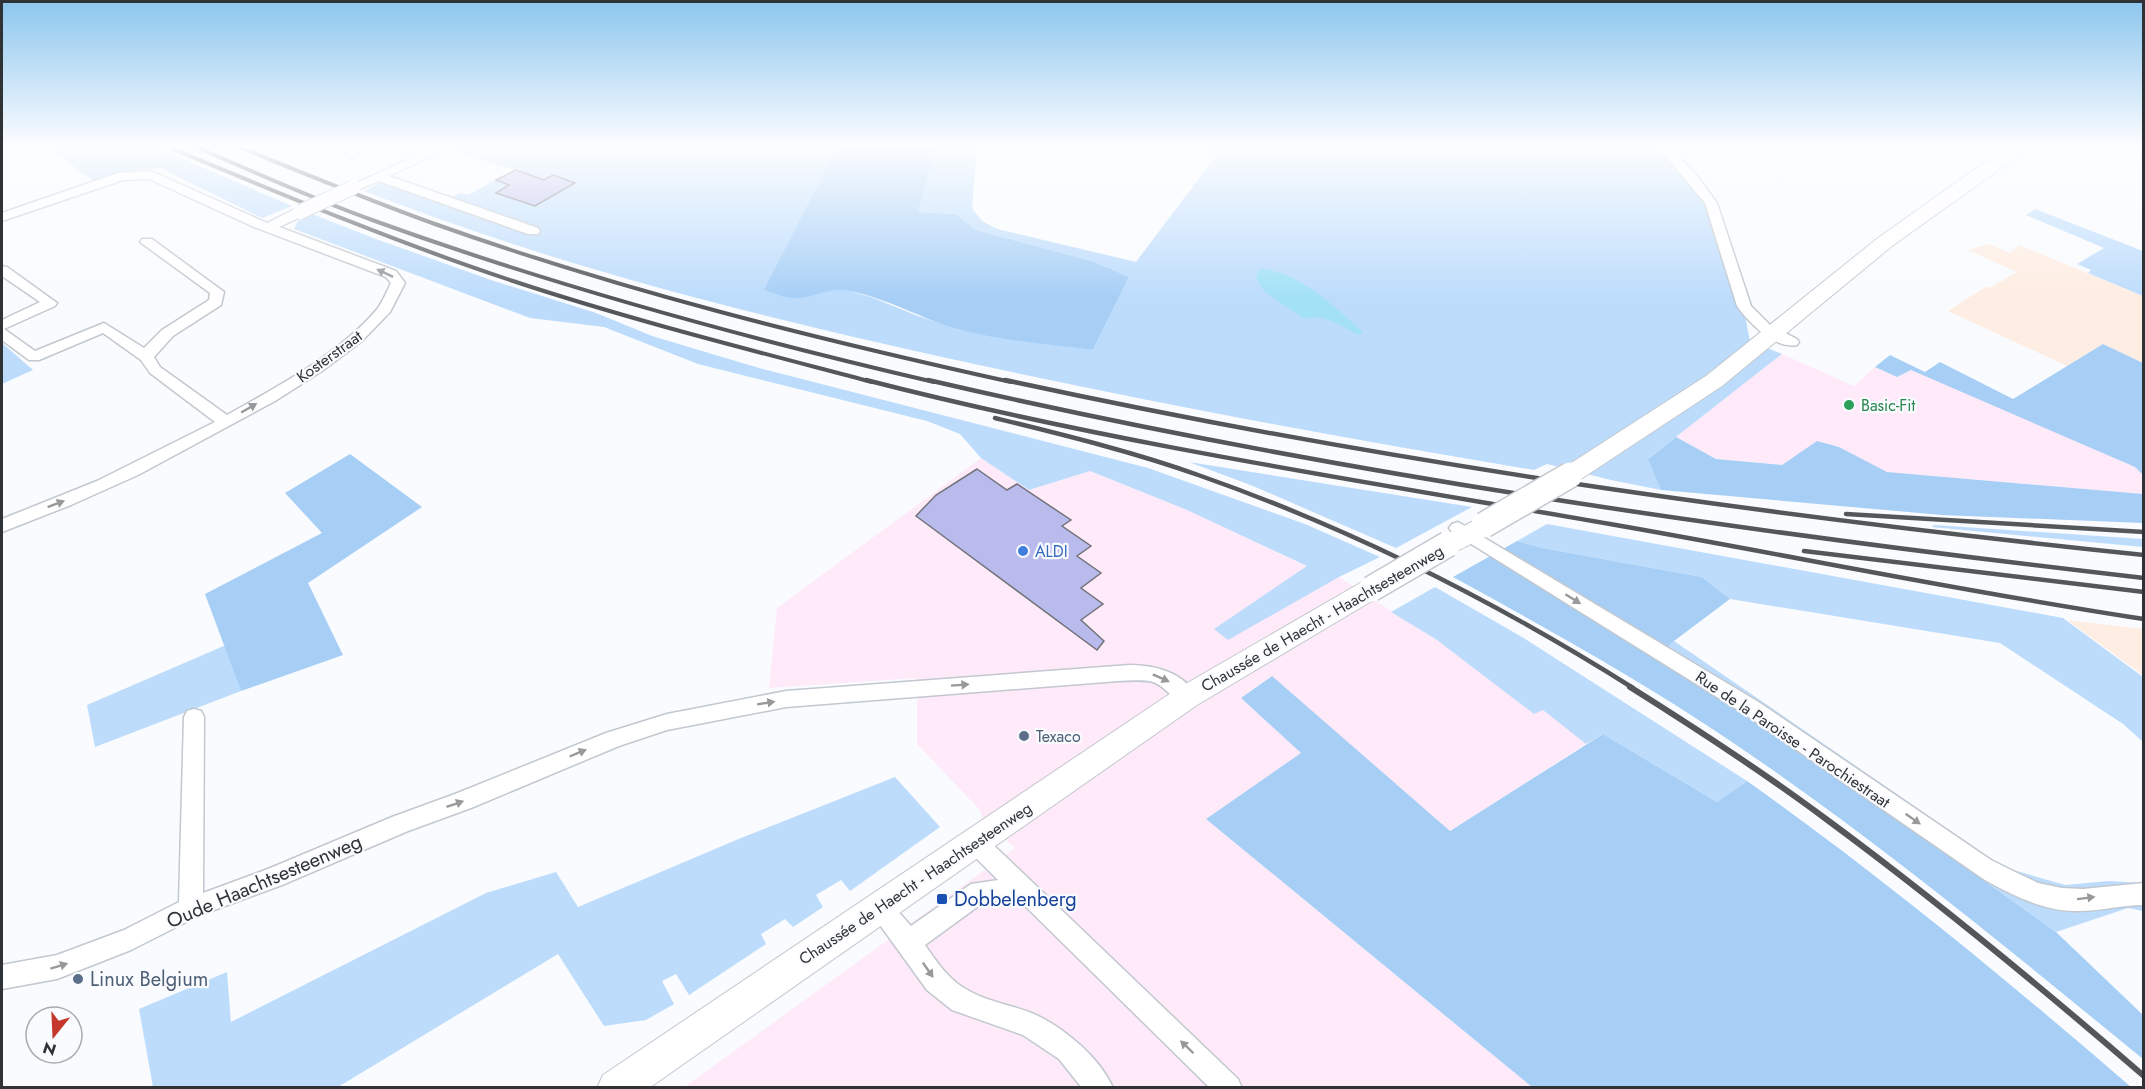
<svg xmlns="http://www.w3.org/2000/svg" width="2145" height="1089" viewBox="0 0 2145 1089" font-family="Jost,sans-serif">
	<rect width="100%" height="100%" fill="#f9fbfe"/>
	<!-- commercial -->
	<g fill="#ffeaf9">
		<path d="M1782,354L1854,386L1875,367L1897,377L1911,369L2135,467L2143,475V494L1886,472L1839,447L1817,442L1782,465L1716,459L1676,437Z"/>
		<path d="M981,458L1029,490L1090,471L1187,510L1321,573L1339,577L1542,709L1586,744L1450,831L1271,676L1241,698L1302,753L1206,819L1532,1087L683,1088L1015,848L983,820L980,810L917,744V678L769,688L777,608Z"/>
	</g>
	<!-- industrial -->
	<g fill="#feede2">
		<path d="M1989,244L2010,253L2019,245L2143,296V363L2103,344L2067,366L1948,311L1987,286L1990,288L2017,272L1968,250Z"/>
		<path d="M2067,620L2143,629V675Z"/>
	</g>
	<!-- green -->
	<g fill="#bddcfc">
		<path d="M45,146H152L292,206L262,218L160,168L128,171L94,181Z"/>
		<path d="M464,146H838L765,290L803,297L823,290H846L871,297L918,316L961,330L1093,350L1129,277L1092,261L976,230L956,214L918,212L937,146H977L972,208L982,221L997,229L1136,262L1218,153L1180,146H1670L1665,151L1706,204L1746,321L1750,341L1782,354L1649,458L1661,490L1611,480L1547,464L1534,470C1333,437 1133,399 933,355C740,312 548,263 364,191L391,177L450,198L460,193L468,195L514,170L453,151Z"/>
		<path d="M2035,209L2143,251V296L2088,273L2091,270L2077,264L2104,248L2026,215Z"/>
		<path d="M312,214L376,239L491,280L596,313L652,336L759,368L1148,468L1305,524L1380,557L1339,577L1228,640L1214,629L1307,566L1187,510L1090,471L1029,490L981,458L960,434L927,421L698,364L604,327L530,318L294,229L298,221Z"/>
		<path d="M2,343L33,370L2,384Z"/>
		<path d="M1189,462L1472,507L1396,548L1253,486Z"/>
		<path d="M1547,524L2063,618L2143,677V742L2123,724L2000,643L1730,599L1702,577L1543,548L1517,541Z"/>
		<path d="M1934,525L2143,539V547L1932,527Z"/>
		<path d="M1435,587L1522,637L1747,781L1717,802L1603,734L1586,744L1543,710L1534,714L1437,640L1391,612Z"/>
		<path d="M1674,641L2003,867L2065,885L2109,881L2143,883V911L2128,908L2056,932L1775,731L1655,659Z"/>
		<path d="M226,645L241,691L95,747L87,705Z"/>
		<path d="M895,777L940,827L850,891L841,880L816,895L823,907L793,927L785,919L761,934L766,944L689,995L676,974L662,981L674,1004L646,1020L604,1026L558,954L338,1087H153L139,1009L227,972L231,1022L486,893L556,872L578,907L741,838Z"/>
	</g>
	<!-- forest -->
	<g fill="#a7cff6">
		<path d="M838,146H937L918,212L956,214L976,230L1092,261L1129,277L1093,350C1049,344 1004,341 961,330C923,320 888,298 849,291C829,287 814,298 795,298C785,298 774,293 764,290Z"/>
		<path d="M2103,344L2143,363V475L2135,467L1911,370L1897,377L1875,367L1890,355L1925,372L1940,362L2013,399Z"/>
		<path d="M1676,437L1716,459L1782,465L1817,441L1839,447L1887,472L2143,494V523L1942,515L1661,490L1648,459Z"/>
		<path d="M350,454L422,507L308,583L343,655L241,691L205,594L322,533L285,493Z"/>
		<path d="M1517,541L1543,548L1702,577L1730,599L1674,641L1656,659L1775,731L2056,932L2143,1015V1059C2007,948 1872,836 1726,738C1638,679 1546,628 1453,577Z"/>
		<path d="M1272,676L1450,831L1603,734L1717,802L1747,781C1881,876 2007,980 2131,1087H1532L1206,819L1301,753L1241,698Z"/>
	</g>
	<!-- water -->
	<path fill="#a3e1f7" d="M1259,269C1294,268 1338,309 1363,332L1358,335C1340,325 1324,313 1304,319L1264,291L1256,278Z"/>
	<!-- building -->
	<g fill="#b8bbec" stroke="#73737b" stroke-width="1.5">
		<path d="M516,170L544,180L553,175L575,183L535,206L496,193L509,185L496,180Z"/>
		<path d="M977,469L1007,490L1017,484L1071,520L1062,526L1091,546L1077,556L1101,573L1081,588L1103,604L1081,620L1104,641L1097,650L916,516L936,495Z"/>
	</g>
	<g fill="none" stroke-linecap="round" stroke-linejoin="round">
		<defs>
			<g id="minor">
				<path d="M334,146H348L358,154L352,158Z"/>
				<path d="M437,146H453L389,176L538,228L540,231L538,234H528L379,181L354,191L348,187Z"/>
				<path d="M1657,146H1669L1698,177L1717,203L1751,306L1770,325L1797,339L1799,342L1797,345C1776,350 1748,322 1737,306L1705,203Z"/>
				<path d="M2120,146H2136L2144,149V156Z"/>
				<path d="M151,171L267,223L295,209H305L306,212L305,215L279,227L396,271L405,283L390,312L362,341L322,371L275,401L138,475L71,505L2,532V519L97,481L215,422L150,373L141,360L103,333L39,360H29L2,340V320L40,302L2,276V266L7,267L57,303L55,306L4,329L35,351L104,323L144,348L162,330L209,300L210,293L140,242L142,239H152L224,292L221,305L173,336L154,357L160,367L227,415C277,387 341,353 378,308C383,301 387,291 391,283L386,277L254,227L149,179L123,180L2,221V213L118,173Z"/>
				<path d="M1458,522L1760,703L1991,860L2013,871L2038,883L2062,888L2083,889L2144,883V905C2120,905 2097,912 2073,911C2042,910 2012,895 1985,880L1746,715L1452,532L1449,528L1452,524Z"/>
				<path d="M1130,665C1155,665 1185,673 1197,697L1194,703C1176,709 1169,687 1153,682C1142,679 1129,681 1118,681L786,707L667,730L619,746L471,808L408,831L282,885L198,916L131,950L57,979L2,989V965L57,955L124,930L179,902L184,717L187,711L194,709L201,711L204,717L203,893L268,869L392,817L455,794L606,733L667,714L786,691Z"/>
				<path d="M975,832L983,835L1238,1079L1242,1088H1210L1018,899L984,902L925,945C937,962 949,981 969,991C987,1001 1010,1005 1029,1012C1060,1024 1100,1057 1113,1088H1082L1059,1059L1023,1035L952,1010L927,990L867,907L871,899L879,896L887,899L911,926L971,884L998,880L967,849L964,842L967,835Z"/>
			</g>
			<g id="secondary">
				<path d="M2012,146H2032L1892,246L1722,386L1578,481L1570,483L1562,481L1558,475L1562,469L1706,376L1878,238L1978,167Z"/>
				<path d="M1484,516L1493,519L1497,525C1491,534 1459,552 1449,553C1447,553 1441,551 1439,550L1435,544L1439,538Z"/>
				<path d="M1371,579L1380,582L1384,589L1380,596L1197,705L649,1088H597L603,1075L1177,689L1362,582Z"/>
			</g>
		</defs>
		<!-- minor casing -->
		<use href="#minor" stroke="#c2c8cf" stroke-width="3"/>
		<!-- secondary casing -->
		<use href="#secondary" stroke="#c2c8cf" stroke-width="2"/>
		<!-- minor -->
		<use href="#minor" fill="#fff" fill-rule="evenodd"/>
		<!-- secondary -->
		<use href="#secondary" fill="#fff" fill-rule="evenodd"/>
		<!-- rail-far2 -->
		<g stroke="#545759" stroke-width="4">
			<path d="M166,146C281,194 395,242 513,281C631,320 751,350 872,382"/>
			<path d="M194,146C254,172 313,199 375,221C557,287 745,338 934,382"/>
			<path d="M237,146C303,173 368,200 435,224C623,291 817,339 1011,382"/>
		</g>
		<!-- rail-far1 -->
		<g stroke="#545759" stroke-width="4.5">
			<path d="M866,380C1110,443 1362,481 1610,524C1788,555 1965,592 2144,619"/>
			<path d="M928,380C1329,473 1736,531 2144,578"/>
			<path d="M1005,380C1381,462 1761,515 2144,555"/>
			<path d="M995,418C1064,435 1134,452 1201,476C1352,529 1498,603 1633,688"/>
			<path d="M1846,514L2144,532"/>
			<path d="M1804,551L2144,592"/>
		</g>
		<!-- rail -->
		<path stroke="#545759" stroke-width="6" d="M1630,687C1697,729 1763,772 1826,819C1936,900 2041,987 2144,1076"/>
		<defs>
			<path id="minor-bridge" d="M300,212L354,187"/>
			<g id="secondary-bridge">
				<path d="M1484,525L1570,475"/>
				<path d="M1371,589L1448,544"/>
			</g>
		</defs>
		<!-- minor-bridge casing -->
		<use href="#minor-bridge" stroke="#c2c8cf" stroke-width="16" stroke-linecap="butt"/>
		<!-- secondary-bridge casing -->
		<use href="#secondary-bridge" stroke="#c2c8cf" stroke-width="28" stroke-linecap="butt"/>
		<!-- minor-bridge -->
		<use href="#minor-bridge" stroke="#fff" stroke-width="14"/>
		<!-- secondary-bridge -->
		<use href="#secondary-bridge" stroke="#fff" stroke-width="25"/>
	</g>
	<!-- one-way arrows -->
	<defs><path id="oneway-solid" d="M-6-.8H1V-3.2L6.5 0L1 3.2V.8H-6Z" transform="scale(1.5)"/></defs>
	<g fill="#98999a">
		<use href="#oneway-solid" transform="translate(385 273) rotate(-155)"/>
		<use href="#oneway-solid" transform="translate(249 408) rotate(-30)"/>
		<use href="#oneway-solid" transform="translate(56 504) rotate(-21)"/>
		<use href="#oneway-solid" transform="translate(1573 599) rotate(32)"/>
		<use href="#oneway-solid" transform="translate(1161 678) rotate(24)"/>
		<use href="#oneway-solid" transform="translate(960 685) rotate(-4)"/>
		<use href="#oneway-solid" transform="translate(766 703) rotate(-9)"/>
		<use href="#oneway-solid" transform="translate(578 753) rotate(-23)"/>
		<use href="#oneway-solid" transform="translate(455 804) rotate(-19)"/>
		<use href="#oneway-solid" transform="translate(1913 819) rotate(35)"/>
		<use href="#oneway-solid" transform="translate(2086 898) rotate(-7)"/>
		<use href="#oneway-solid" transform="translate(59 966) rotate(-17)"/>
		<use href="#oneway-solid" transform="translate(928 970) rotate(55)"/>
		<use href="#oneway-solid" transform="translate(1187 1047) rotate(-136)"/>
	</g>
	<!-- sky -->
	<linearGradient id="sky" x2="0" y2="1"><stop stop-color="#8cc6ee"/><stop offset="0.49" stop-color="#fcfdff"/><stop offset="1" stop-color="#fcfdff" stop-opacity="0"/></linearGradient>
	<rect width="2145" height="298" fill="url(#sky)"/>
	<!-- markers -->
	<circle fill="#2e9e5b" stroke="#f9fbfe" stroke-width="2" cx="1849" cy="405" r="6"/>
	<circle fill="#3f7fe0" stroke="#f9fbfe" stroke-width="2" cx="1023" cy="551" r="6"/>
	<g fill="#5c6f8a" stroke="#f9fbfe" stroke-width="2">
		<circle cx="1024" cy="736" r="6"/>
		<circle cx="78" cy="979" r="6"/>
	</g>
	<rect fill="#1a4fb4" stroke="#f9fbfe" stroke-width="2" x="936" y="893" width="12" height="12" rx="3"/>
	<g text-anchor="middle" stroke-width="4.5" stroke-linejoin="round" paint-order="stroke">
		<!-- street labels -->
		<g font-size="16" fill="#303335" stroke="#f9fbfe">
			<text transform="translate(329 356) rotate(-36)" y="6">Kosterstraat</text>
			<text transform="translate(1322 618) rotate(-30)" y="6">Chaussée de Haecht - Haachtsesteenweg</text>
			<text transform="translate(1793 739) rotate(34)" y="6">Rue de la Paroisse - Parochiestraat</text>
			<text transform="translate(915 883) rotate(-34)" y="6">Chaussée de Haecht - Haachtsesteenweg</text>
		</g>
		<!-- leisure labels -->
		<g font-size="16" fill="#27864d" stroke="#f9fbfe" text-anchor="start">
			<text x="1861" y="411">Basic-Fit</text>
		</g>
		<!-- shop labels -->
		<g font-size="16" fill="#366cbe" stroke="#f9fbfe" text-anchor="start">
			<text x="1035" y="557">ALDI</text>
		</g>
		<!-- service labels -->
		<g font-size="16" fill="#4e5e75" stroke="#f9fbfe" text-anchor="start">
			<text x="1036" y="742">Texaco</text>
		</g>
		<!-- near-street labels -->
		<g font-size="20" fill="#303335" stroke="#f9fbfe">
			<text transform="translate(264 881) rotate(-23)" y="7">Oude Haachtsesteenweg</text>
		</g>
		<!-- near-transit labels -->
		<g font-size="20" fill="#164399" stroke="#f9fbfe" text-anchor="start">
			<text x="954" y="906">Dobbelenberg</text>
		</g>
		<!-- near-service labels -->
		<g font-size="20" fill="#4e5e75" stroke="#f9fbfe" text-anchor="start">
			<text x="90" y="986">Linux Belgium</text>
		</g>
	</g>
	<!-- border -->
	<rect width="2145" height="1089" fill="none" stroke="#303335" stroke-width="6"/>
	<!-- north arrow -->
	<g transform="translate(54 1035) rotate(198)"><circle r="28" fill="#f9fbfe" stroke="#a9abae" stroke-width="1.5"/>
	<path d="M0-4.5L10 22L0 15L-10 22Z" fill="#c5382c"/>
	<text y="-9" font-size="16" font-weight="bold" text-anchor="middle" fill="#303335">N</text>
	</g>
</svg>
